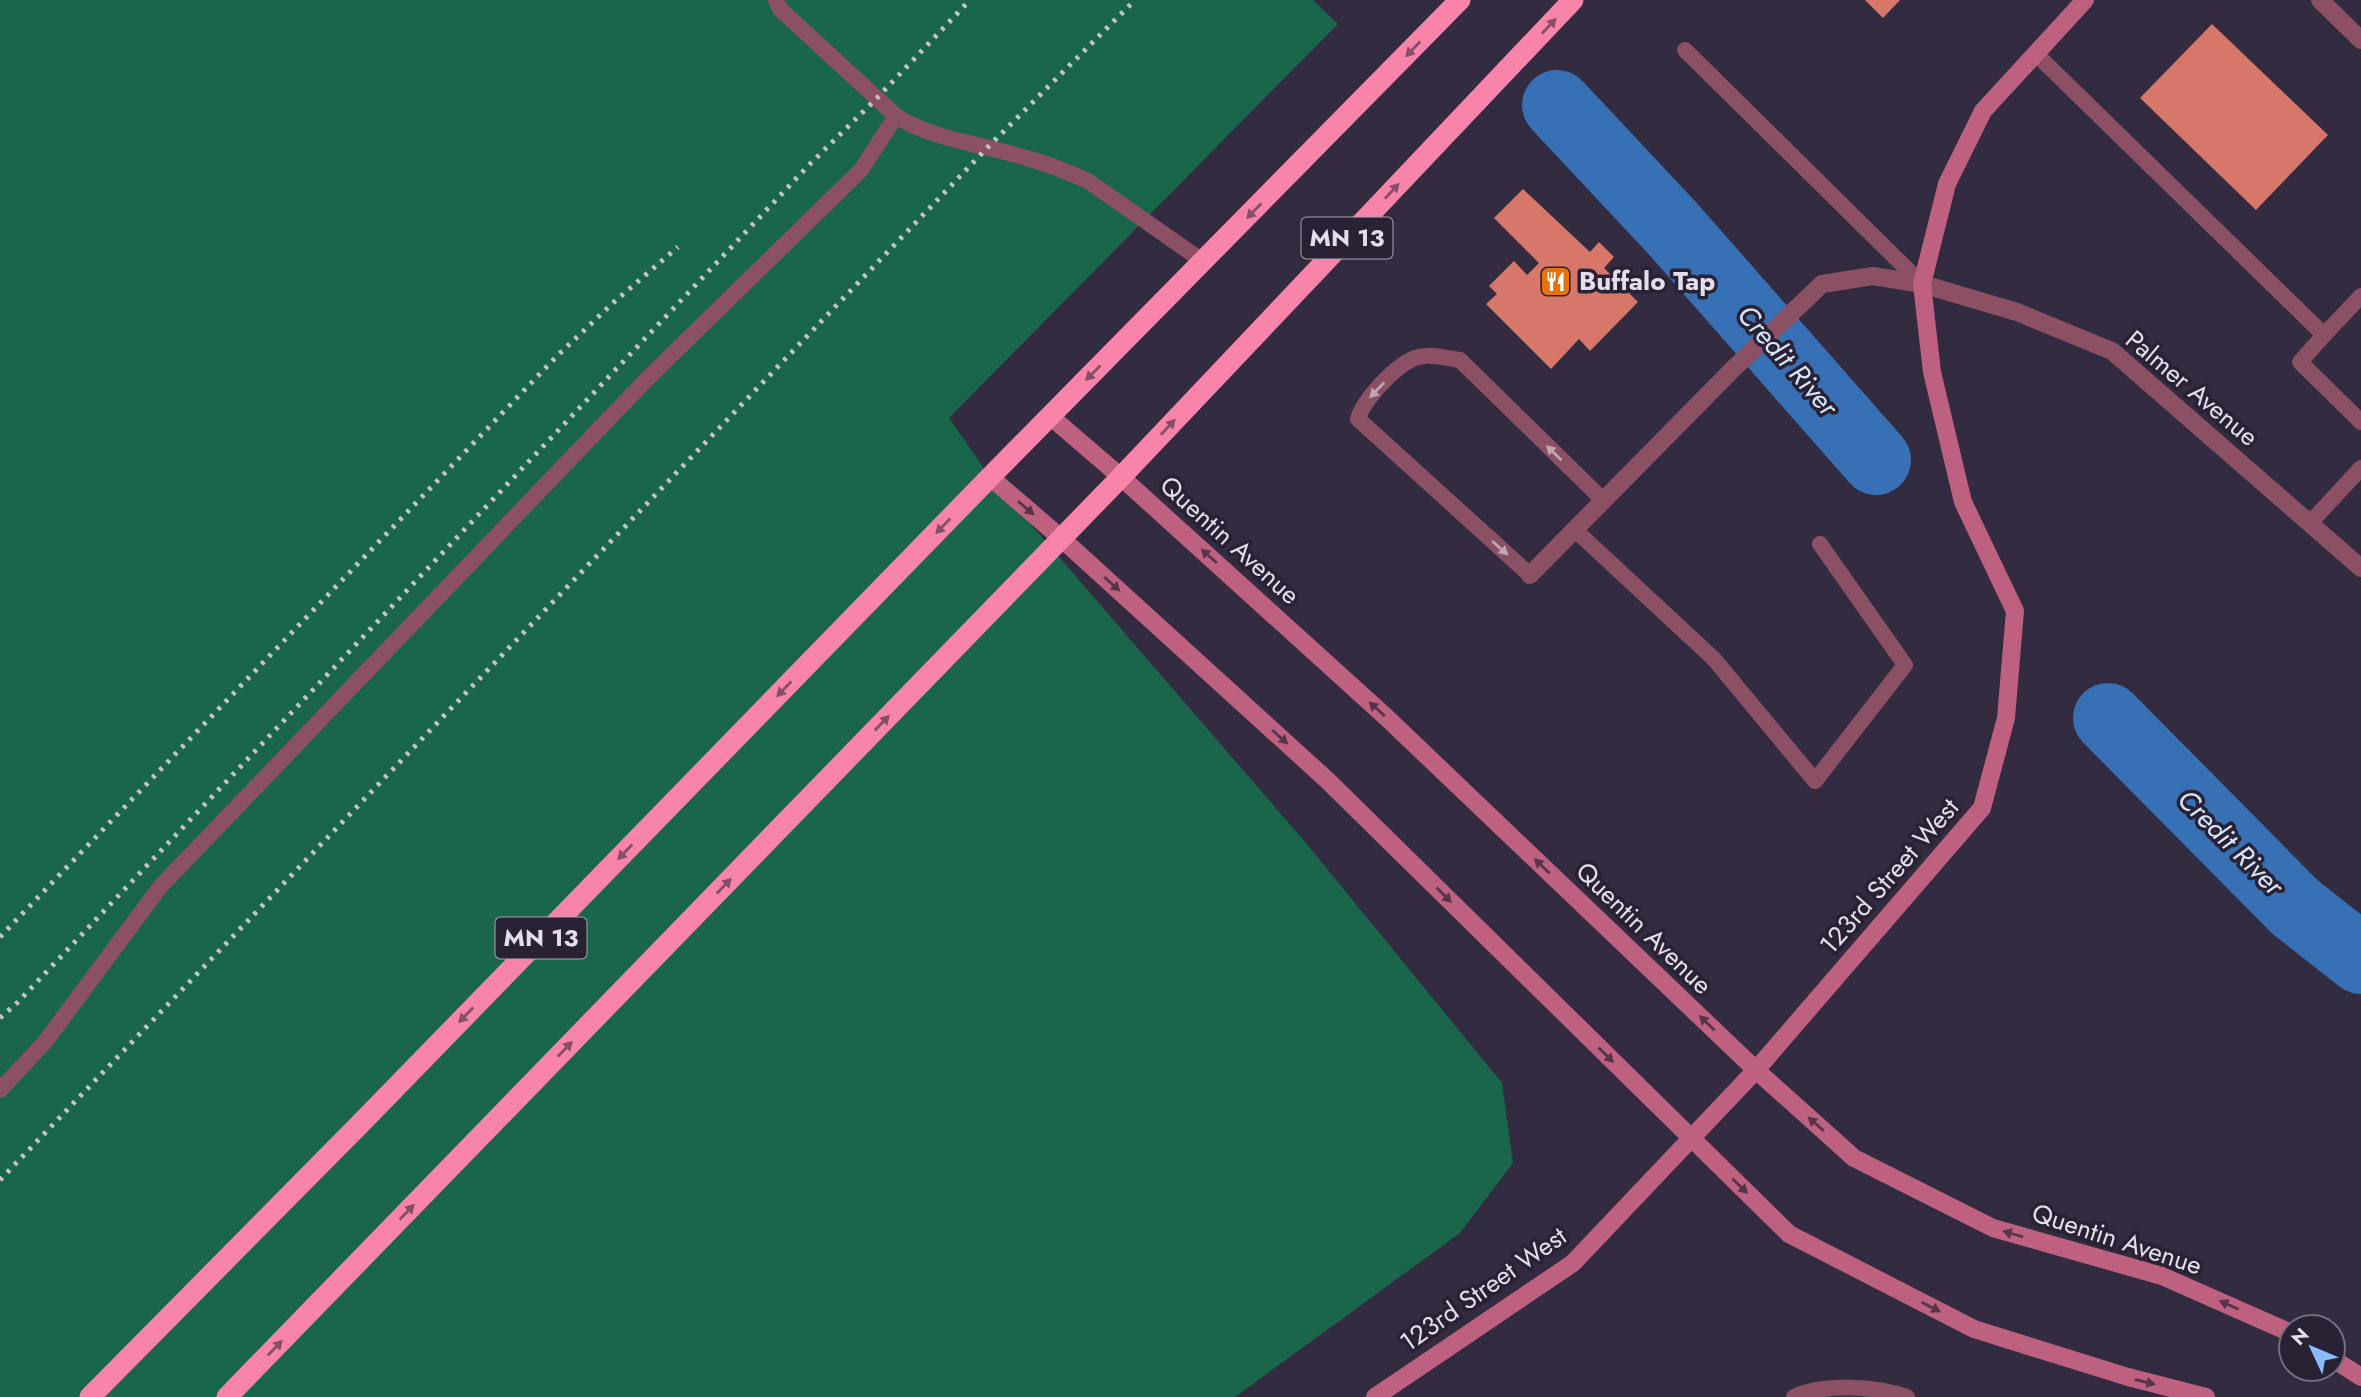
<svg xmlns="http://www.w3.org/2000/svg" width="2361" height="1397" viewBox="0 0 2361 1397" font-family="Jost,sans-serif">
	<rect width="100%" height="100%" fill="#332b3f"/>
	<!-- green -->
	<path fill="#19664a" d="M0,0H1313L1338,24L949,418L990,477L1306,843L1502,1083L1513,1163L1460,1233L1235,1397H0Z"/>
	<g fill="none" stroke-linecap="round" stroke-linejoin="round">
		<!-- river -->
		<g stroke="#3770b4" stroke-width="70">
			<path d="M1557,105L1674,230L1876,460"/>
			<path d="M2108,718L2295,907L2361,959"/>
		</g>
	</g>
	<!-- building -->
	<g fill="#d7776a">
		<path d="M1865,0H1900L1883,18Z"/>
		<path d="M2212,24L2328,135L2256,210L2140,98Z"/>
		<path d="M1523,189L1590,252L1599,242L1614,257L1604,268L1638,302L1590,351L1579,339L1551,369L1486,304L1497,294L1489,286L1514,261L1527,275L1539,263L1494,218Z"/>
	</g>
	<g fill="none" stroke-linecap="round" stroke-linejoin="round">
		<!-- lane -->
		<g stroke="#8b5063" stroke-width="16">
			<path d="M776,0L780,9L896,116C924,134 957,140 989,148C1023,156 1056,166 1088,181L1204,262"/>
			<path d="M1685,50L1922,284"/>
			<path d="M2036,54L2324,335L2361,296"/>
			<path d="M2324,335L2300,362L2361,422"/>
			<path d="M2310,523L2361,468"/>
			<path d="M1574,529L1714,659L1815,781L1905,665L1820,544"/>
			<path d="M1530,575L1358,419C1363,400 1396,365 1415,358C1429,353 1446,358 1460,360L1603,500"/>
			<path d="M0,1090L45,1042L160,887L647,379L861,170L896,116"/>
			<path d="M1794,1397C1824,1383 1876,1386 1907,1397"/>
		</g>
		<!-- street -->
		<g stroke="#8b5063" stroke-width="18">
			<path d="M2320,0L2361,40"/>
			<path d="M1530,575L1734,368L1822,284L1873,276L1922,284L2017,312L2112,351L2361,568"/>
		</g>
		<!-- secondary -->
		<g stroke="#be607f" stroke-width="18">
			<path d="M1050,416L1121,477L1386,717L1756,1070L1854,1158L1993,1228L2162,1276L2291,1333"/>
			<path d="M990,477L1061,538L1327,780L1789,1234L1974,1329L2128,1377L2206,1397"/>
			<path d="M2333,1359L2361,1377"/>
			<path d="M1375,1397L1573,1263L1756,1070L1982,808L2006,718L2015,611L1963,502L1932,372L1922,284L1947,184L1983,111L2085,0"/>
		</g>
		<!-- highway -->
		<g stroke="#f884aa" stroke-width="21">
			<path d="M90,1397L362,1122L990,477L1460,0"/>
			<path d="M227,1397L1121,477L1573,0"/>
		</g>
		<!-- rail -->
		<g stroke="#c6c1ce" stroke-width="5" stroke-dasharray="3.5 7" stroke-linecap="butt">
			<path d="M0,937L556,357L614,302L678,247"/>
			<path d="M0,1018L18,1002L809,165L877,98L970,0"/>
			<path d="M0,1180L988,147L1135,0"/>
		</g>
	</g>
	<!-- one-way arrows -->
	<defs><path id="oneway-solid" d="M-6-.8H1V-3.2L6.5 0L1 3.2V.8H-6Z" transform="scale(1.75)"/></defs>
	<g fill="#864e69">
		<use href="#oneway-solid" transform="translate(1549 26) rotate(-47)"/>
		<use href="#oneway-solid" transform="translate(1413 49) rotate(134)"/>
		<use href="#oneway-solid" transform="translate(1392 191) rotate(-47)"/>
		<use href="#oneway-solid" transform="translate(1254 211) rotate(134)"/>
		<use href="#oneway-solid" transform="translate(1093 373) rotate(135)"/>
		<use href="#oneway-solid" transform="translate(1168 427) rotate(-47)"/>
		<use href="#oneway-solid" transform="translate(943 526) rotate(134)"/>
		<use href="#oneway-solid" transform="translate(784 689) rotate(134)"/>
		<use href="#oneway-solid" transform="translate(882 723) rotate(-46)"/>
		<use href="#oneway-solid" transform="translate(625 852) rotate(134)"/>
		<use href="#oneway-solid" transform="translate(724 886) rotate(-46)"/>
		<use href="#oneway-solid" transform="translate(466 1015) rotate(134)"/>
		<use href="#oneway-solid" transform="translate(565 1049) rotate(-46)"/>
		<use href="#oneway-solid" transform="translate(407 1212) rotate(-46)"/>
		<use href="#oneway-solid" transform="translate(275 1348) rotate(-46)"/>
	</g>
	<g fill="#c0a5b4">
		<use href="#oneway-solid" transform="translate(1377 390) rotate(134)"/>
		<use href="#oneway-solid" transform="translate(1554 453) rotate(-136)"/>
		<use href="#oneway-solid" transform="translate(1500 548) rotate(42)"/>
	</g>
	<g fill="#56344a">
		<use href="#oneway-solid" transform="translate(1026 508) rotate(41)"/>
		<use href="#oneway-solid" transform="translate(1209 556) rotate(-138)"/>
		<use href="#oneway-solid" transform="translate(1112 584) rotate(42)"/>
		<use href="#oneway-solid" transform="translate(1377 709) rotate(-138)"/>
		<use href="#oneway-solid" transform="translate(1280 737) rotate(42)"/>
		<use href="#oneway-solid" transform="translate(1542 866) rotate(-136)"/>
		<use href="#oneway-solid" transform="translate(1444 895) rotate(45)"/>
		<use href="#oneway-solid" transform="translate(1707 1023) rotate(-136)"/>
		<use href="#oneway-solid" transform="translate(1606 1055) rotate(45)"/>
		<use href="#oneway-solid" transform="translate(1816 1124) rotate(-138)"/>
		<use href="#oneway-solid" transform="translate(1740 1186) rotate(44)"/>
		<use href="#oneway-solid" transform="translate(2013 1234) rotate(-164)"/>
		<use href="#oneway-solid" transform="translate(2229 1305) rotate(-156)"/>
		<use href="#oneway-solid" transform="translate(1931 1307) rotate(27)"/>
		<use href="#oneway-solid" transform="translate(2145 1382) rotate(14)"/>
	</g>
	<!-- icons -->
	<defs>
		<symbol id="restaurant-square" viewBox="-11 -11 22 22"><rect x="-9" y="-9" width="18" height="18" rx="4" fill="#e8710a" stroke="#292134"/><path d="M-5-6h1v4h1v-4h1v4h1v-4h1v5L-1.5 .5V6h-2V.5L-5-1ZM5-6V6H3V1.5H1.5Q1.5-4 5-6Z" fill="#fff"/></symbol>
	</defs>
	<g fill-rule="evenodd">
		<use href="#restaurant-square" x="1538" y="264" width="35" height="35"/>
	</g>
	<g text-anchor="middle" stroke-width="7" stroke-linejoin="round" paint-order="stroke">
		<!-- shield labels -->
		<g fill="#292134" stroke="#aba5b3" stroke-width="2">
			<rect x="1301.5" y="217.5" width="91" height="41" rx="5"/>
			<rect x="495.5" y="917.5" width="91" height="41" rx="5"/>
		</g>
		<g font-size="24" font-weight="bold" fill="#e3deea">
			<text x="1347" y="246">MN 13</text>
			<text x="541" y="946">MN 13</text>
		</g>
		<!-- poi labels -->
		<g font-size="26" font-weight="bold" fill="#e3deea" stroke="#292134" text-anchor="start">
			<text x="1579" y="290">Buffalo Tap</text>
		</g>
		<!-- street labels -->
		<g font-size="26" fill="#e3deea" stroke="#292134">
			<text transform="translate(2192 388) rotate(40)" y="9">Palmer Avenue</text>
			<text transform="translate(1230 540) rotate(42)" y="9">Quentin Avenue</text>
			<text transform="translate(1889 876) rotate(-49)" y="9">123rd Street West</text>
			<text transform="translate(1644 928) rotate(44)" y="9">Quentin Avenue</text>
			<text transform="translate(2117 1239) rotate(18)" y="9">Quentin Avenue</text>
			<text transform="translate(1483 1289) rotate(-35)" y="9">123rd Street West</text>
		</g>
		<!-- water labels -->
		<g font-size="28" font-style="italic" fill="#d6e5f8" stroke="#292134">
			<text transform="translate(1788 360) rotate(49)" y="10">Credit River</text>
			<text transform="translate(2231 842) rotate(45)" y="10">Credit River</text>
		</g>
	</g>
	<!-- north arrow -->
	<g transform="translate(2312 1348) rotate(314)"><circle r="33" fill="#292134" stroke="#736d7d" stroke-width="2"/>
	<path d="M0-5L12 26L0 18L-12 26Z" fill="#89bafc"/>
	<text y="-10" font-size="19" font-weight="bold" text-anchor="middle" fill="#e3deea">N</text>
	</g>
</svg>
